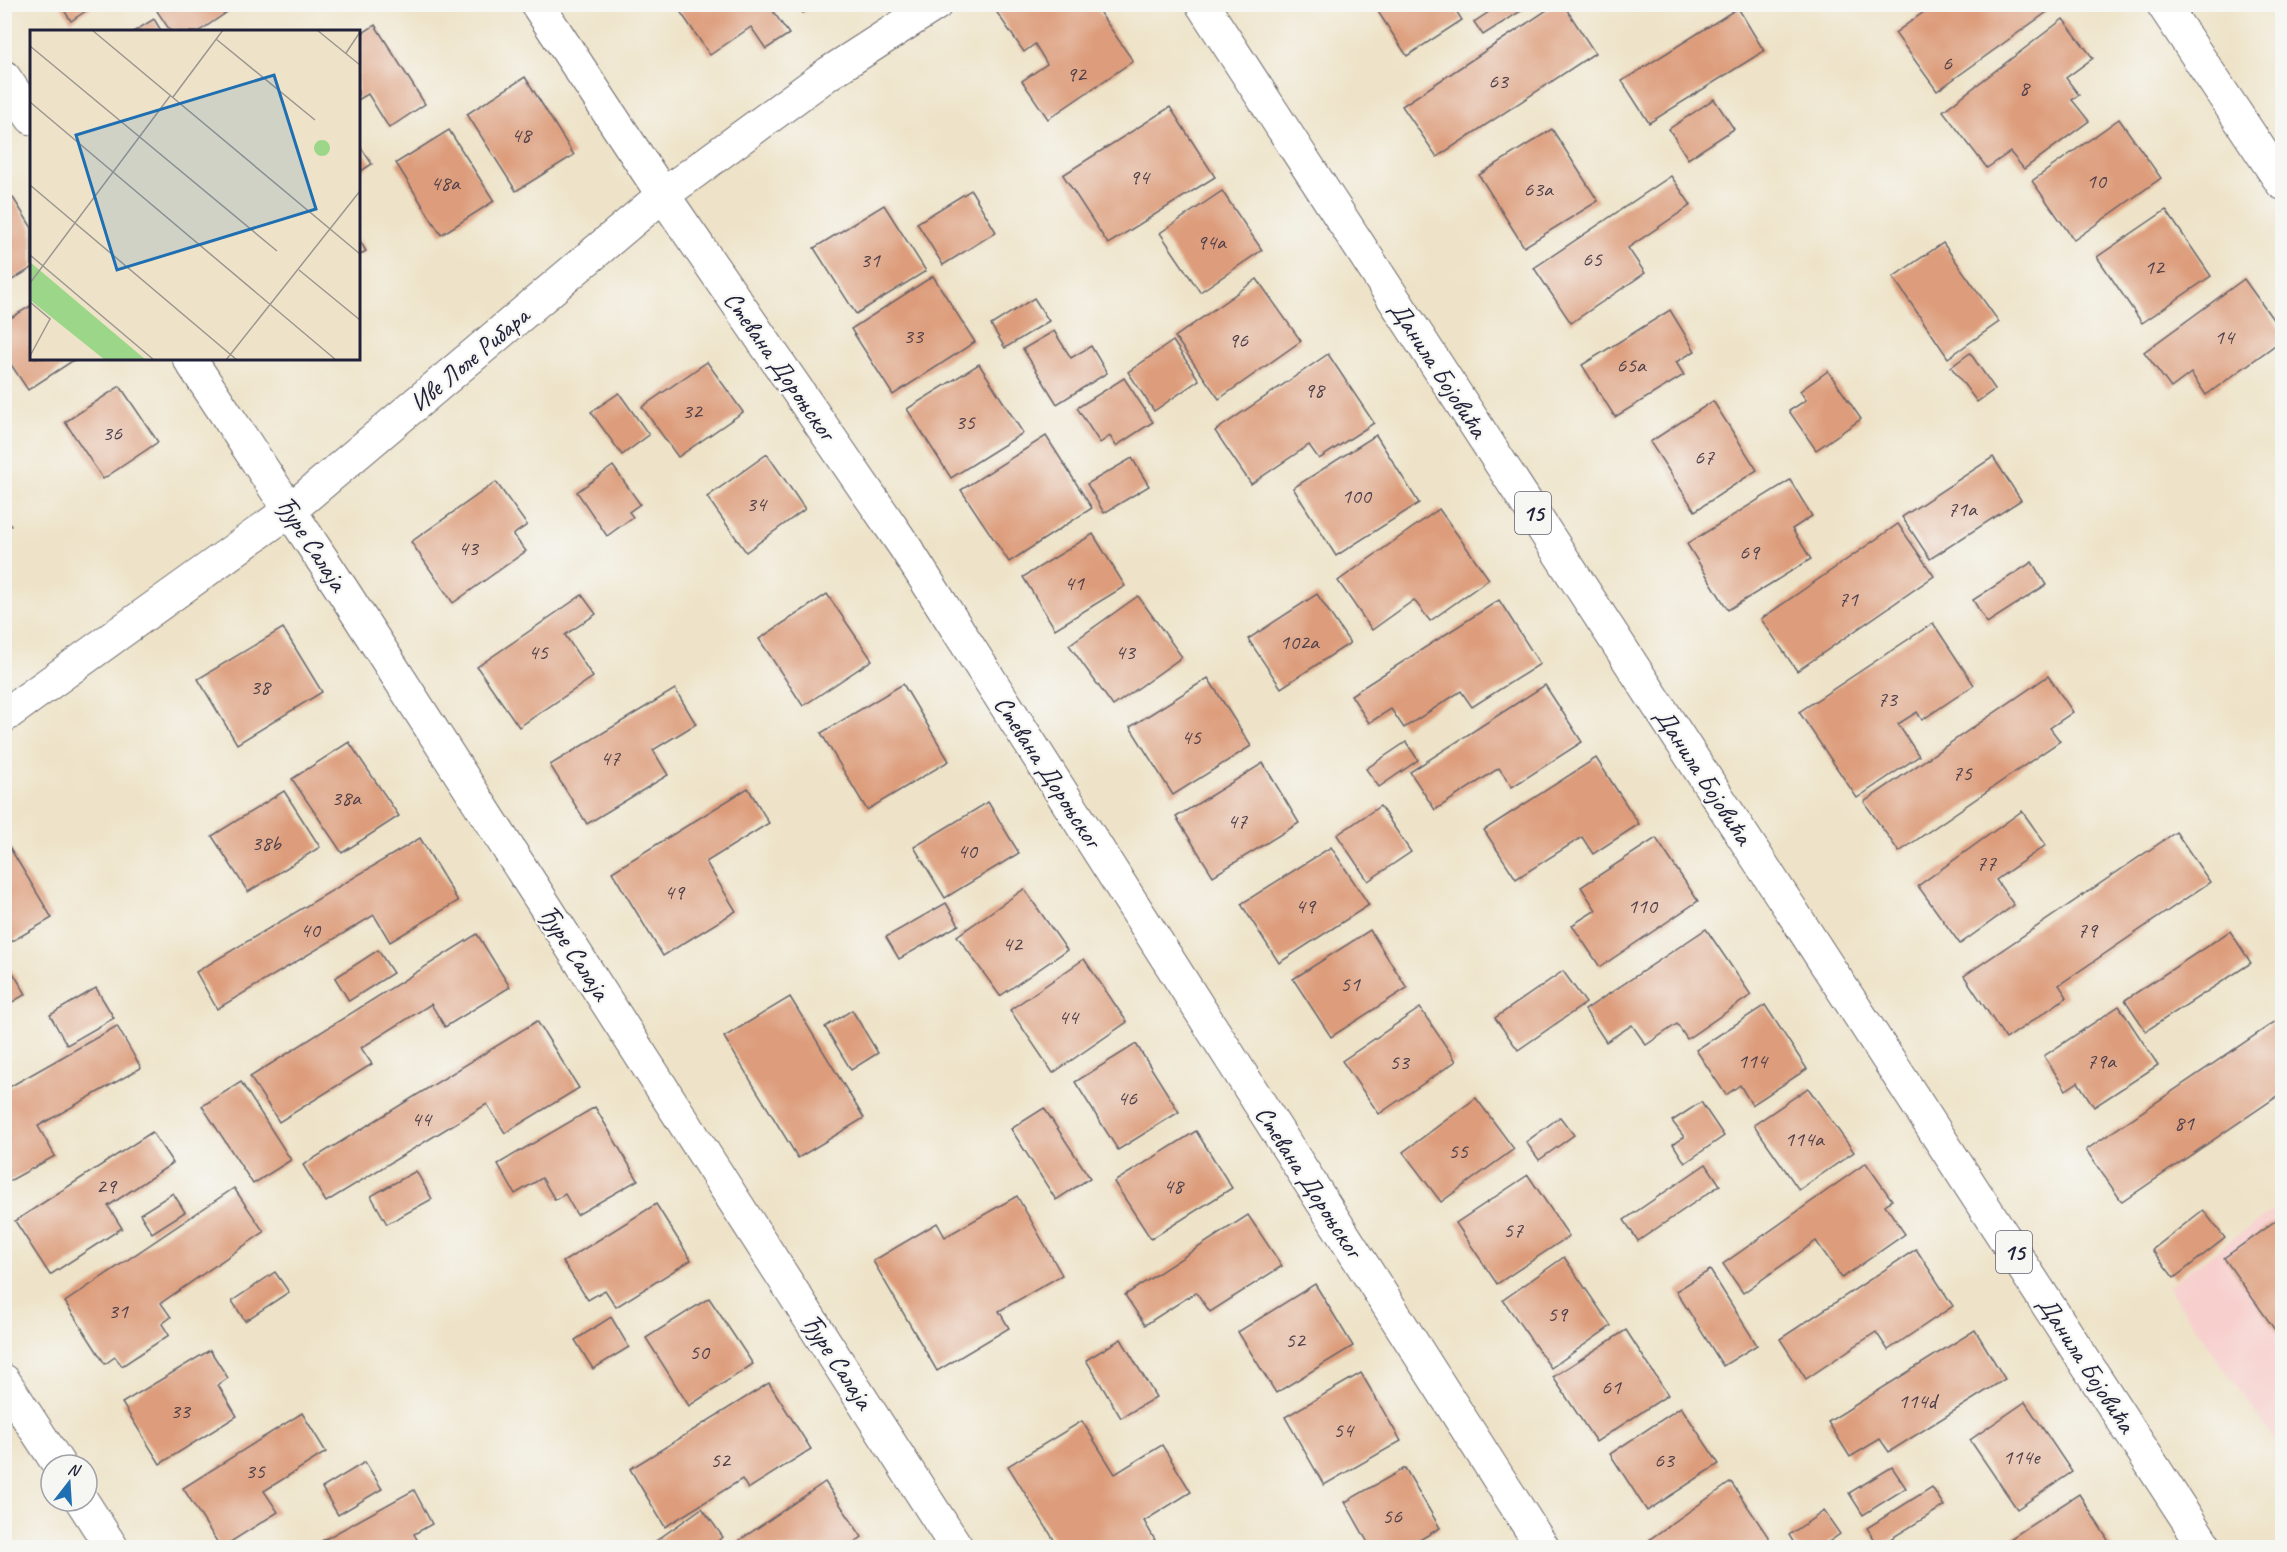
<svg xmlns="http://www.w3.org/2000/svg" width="2287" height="1552" viewBox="0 0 2287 1552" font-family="Caveat,sans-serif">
	<rect width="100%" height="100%" fill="#f6f6f2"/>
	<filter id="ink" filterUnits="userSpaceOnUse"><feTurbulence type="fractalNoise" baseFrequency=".0167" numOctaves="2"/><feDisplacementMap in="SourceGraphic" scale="12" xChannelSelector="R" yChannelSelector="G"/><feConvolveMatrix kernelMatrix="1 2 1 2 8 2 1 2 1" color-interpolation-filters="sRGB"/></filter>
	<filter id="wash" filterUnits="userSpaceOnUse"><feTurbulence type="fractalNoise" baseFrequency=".008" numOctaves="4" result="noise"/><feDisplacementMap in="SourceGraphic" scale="24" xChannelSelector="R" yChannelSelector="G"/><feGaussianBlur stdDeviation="1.35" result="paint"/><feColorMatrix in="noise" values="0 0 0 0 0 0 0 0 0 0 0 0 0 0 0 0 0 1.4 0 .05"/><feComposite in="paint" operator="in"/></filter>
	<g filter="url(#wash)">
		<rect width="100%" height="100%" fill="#eee3c8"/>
		<!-- built -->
		<path fill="#f7d0ce" d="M2282,1204V1451L2167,1286Z"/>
		<g id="blocks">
			<!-- building -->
			<g fill="#dd9d7b">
				<path d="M60,4H96L71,21Z"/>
				<path d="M167,4H239L198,32H171L157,11Z"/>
				<path d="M675,4H768L789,34L766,49L751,27L710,55Z"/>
				<path d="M797,4H816L803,13Z"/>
				<path d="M991,4H1094L1133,61L1048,119L1022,81L1047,64L1035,44L1024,52Z"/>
				<path d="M1373,4H1452L1462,20L1407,56Z"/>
				<path d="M1501,4H1532L1483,35L1474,22Z"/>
				<path d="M1556,4H1563L1595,53L1437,157L1402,106Z"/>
				<path d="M1935,4H2052L2054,7L1937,91L1895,33Z"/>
				<path d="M1738,8L1764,51L1649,123L1622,81Z"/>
				<path d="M154,19L162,32H133Z"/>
				<path d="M2063,19L2093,58L2066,78L2079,95L2072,100L2089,121L2024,169L2010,152L1987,168L1943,111Z"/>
				<path d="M375,25L425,104L389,128L368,94L358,100V36Z"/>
				<path d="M525,77L574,155L516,191L467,114Z"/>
				<path d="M1714,99L1734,129L1688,159L1669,129Z"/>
				<path d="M1170,107L1215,177L1108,244L1063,175Z"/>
				<path d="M2119,119L2161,178L2074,240L2032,181Z"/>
				<path d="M1552,129L1598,201L1524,247L1479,175Z"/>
				<path d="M449,130L494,201L441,235L396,163Z"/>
				<path d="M358,143L372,164L358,173Z"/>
				<path d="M1671,176L1691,205L1628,248L1645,273L1571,323L1534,268Z"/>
				<path d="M971,190L996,232L943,265L917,223Z"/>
				<path d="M1222,191L1262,250L1200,292L1160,233Z"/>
				<path d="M12,196L32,228V268L4,285V200Z"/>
				<path d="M884,205L926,271L856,314L814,248Z"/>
				<path d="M2166,210L2211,276L2142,323L2097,257Z"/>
				<path d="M358,238L366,251L358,256Z"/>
				<path d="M1943,243L1999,322L1948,358L1893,277Z"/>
				<path d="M933,276L975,342L893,395L851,329Z"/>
				<path d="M1257,279L1301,341L1219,399L1175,337Z"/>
				<path d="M2244,279L2282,332V340L2206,395L2191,373L2171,388L2144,352Z"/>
				<path d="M1034,298L1049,321L1005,348L991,325Z"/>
				<path d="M32,305V358H77L28,390L8,360L4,363V322Z"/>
				<path d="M1670,310L1695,351L1676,362L1684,375L1615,417L1582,365Z"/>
				<path d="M1054,331L1071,358L1091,346L1107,373L1057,404L1023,349Z"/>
				<path d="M1173,341L1199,380L1154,411L1128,372Z"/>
				<path d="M1970,353L1995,389L1977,402L1951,367Z"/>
				<path d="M1328,354L1374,423L1319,459L1309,445L1251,484L1215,431Z"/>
				<path d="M707,362L743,412L678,457L642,407Z"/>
				<path d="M979,364L1023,433L951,478L907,409Z"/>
				<path d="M1828,371L1861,419L1816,450L1789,411L1806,400L1800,391Z"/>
				<path d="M1124,378L1153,422L1116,446L1110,436L1100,443L1077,408Z"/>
				<path d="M120,386L158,442L103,479L65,422Z"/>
				<path d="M619,393L649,435L622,455L591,412Z"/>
				<path d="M1713,401L1757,470L1695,511L1650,442Z"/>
				<path d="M1376,435L1419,503L1336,556L1293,488Z"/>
				<path d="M1046,436L1092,508L1009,562L961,490Z"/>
				<path d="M767,454L805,509L746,552L707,497Z"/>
				<path d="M1993,457L2021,500L1930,559L1902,517Z"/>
				<path d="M1132,458L1149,486L1104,513L1087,484Z"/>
				<path d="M613,466L640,504L629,512L633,517L607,536L577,492Z"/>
				<path d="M1790,480L1812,516L1792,529L1811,559L1728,610L1687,544Z"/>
				<path d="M496,482L527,525L513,535L526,551L453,603L411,542Z"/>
				<path d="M1439,509L1489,579L1430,621L1414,600L1372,630L1338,581Z"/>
				<path d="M4,516L11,526L4,529Z"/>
				<path d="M1898,524L1934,576L1797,671L1761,619Z"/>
				<path d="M1093,534L1125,586L1055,629L1023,577Z"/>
				<path d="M2032,562L2046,585L1987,623L1973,600Z"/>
				<path d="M827,594L872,660L803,706L759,639Z"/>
				<path d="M1317,594L1350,643L1281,688L1248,639Z"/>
				<path d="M582,595L596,614L565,635L593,677L519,727L477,667Z"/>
				<path d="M1138,596L1182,657L1113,706L1069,645Z"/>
				<path d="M1499,600L1540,664L1472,707L1461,691L1404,728L1391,709L1369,723L1351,695Z"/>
				<path d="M1933,623L1974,685L1922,720L1917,712L1898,724L1919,756L1857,798L1799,712Z"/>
				<path d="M283,628L322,692L237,744L198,679Z"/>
				<path d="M2048,676L2073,712L2050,728L2060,741L1899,852L1864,802Z"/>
				<path d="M1208,678L1251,746L1173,795L1130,727Z"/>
				<path d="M903,684L949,761L867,810L821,733Z"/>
				<path d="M1545,685L1582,742L1512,787L1499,768L1435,810L1410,772Z"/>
				<path d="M675,689L696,724L653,750L668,775L587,824L550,765Z"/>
				<path d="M349,742L399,816L342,853L292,779Z"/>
				<path d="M1406,742L1418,760L1379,787L1366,769Z"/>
				<path d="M1596,758L1639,824L1593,854L1582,837L1516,879L1484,830Z"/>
				<path d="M1263,763L1299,823L1213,876L1176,817Z"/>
				<path d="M748,788L769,823L706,862L736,911L663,956L612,872Z"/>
				<path d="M284,791L320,847L248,892L212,836Z"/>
				<path d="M988,802L1019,853L945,898L914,847Z"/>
				<path d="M1380,806L1411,852L1368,881L1337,835Z"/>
				<path d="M2022,811L2046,845L1996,880L2014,905L1960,944L1918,886Z"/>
				<path d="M2176,832L2210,882L2059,985L2067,997L2006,1039L1964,976Z"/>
				<path d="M4,838L52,918L4,946Z"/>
				<path d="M420,838L458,901L390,942L374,915L217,1009L196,972Z"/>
				<path d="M1656,838L1698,901L1600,967L1572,925L1596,910L1581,887Z"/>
				<path d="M1331,847L1369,905L1279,963L1241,904Z"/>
				<path d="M1024,889L1067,950L1000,996L957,936Z"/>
				<path d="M946,903L959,925L899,959L886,937Z"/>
				<path d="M1706,929L1751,995L1687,1039L1677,1024L1646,1045L1632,1025L1606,1042L1585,1010Z"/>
				<path d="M1370,930L1407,988L1331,1037L1293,979Z"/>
				<path d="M2230,931L2251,963L2146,1031L2125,1000Z"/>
				<path d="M477,934L510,987L445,1027L431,1004L361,1048L372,1064L279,1122L250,1077Z"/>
				<path d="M378,950L393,973L349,1001L335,978Z"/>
				<path d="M4,958L26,994L4,1007Z"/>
				<path d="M1084,959L1127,1022L1053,1073L1010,1010Z"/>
				<path d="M1563,971L1586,1003L1518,1050L1495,1018Z"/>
				<path d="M96,988L114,1018L67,1045L50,1015Z"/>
				<path d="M790,997L864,1118L798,1158L724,1037Z"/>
				<path d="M1765,1005L1807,1069L1752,1105L1740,1085L1726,1095L1696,1050Z"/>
				<path d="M2119,1006L2158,1065L2094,1107L2078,1082L2066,1090L2044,1056Z"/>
				<path d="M1420,1008L1456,1061L1379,1114L1342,1061Z"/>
				<path d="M852,1010L878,1053L851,1070L825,1027Z"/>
				<path d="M2282,1017V1093L2122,1202L2086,1150Z"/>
				<path d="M537,1021L579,1088L505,1133L487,1104L326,1202L303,1165Z"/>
				<path d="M117,1026L141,1068L38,1126L55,1156L4,1184V1090Z"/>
				<path d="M1136,1044L1179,1112L1118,1150L1075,1082Z"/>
				<path d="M241,1082L291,1160L253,1184L202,1106Z"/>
				<path d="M1808,1088L1854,1152L1799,1190L1754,1125Z"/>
				<path d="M1476,1098L1514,1149L1441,1202L1403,1152Z"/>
				<path d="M1701,1102L1724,1136L1685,1163L1673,1144L1684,1137L1672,1121Z"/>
				<path d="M595,1107L638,1180L577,1215L565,1194L555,1200L542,1178L515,1194L498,1164Z"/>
				<path d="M1044,1108L1090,1178L1056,1200L1011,1129Z"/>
				<path d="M1560,1117L1574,1135L1539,1160L1526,1142Z"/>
				<path d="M1196,1131L1232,1188L1151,1239L1114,1182Z"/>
				<path d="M152,1132L173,1163L108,1206L122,1228L50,1275L15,1221Z"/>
				<path d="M1866,1163L1892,1200L1885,1205L1905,1234L1842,1278L1816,1241L1743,1293L1723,1264Z"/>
				<path d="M1706,1164L1720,1185L1638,1241L1624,1220Z"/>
				<path d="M416,1171L432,1199L387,1224L371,1196Z"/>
				<path d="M1528,1175L1569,1236L1497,1284L1456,1223Z"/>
				<path d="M234,1188L264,1232L161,1303L171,1317L162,1324L169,1335L122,1366L115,1357L105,1364L65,1302Z"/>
				<path d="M173,1193L185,1212L152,1233L140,1214Z"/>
				<path d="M1017,1196L1062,1275L999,1311L1009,1328L937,1371L873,1261L937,1223L945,1237Z"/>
				<path d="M656,1204L691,1260L616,1307L605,1290L588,1300L563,1262Z"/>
				<path d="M2203,1210L2225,1238L2174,1278L2152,1250Z"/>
				<path d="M1248,1215L1282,1266L1210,1312L1196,1292L1145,1325L1125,1295Z"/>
				<path d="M2282,1216V1340L2224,1258Z"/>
				<path d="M1916,1249L1953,1306L1888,1350L1876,1332L1806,1379L1780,1339Z"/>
				<path d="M1564,1257L1611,1326L1551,1368L1503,1300Z"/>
				<path d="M1710,1270L1757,1345L1723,1366L1676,1291Z"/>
				<path d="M275,1272L289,1292L245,1321L232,1301Z"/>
				<path d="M1315,1284L1353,1346L1276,1393L1238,1332Z"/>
				<path d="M709,1298L753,1364L689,1406L646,1338Z"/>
				<path d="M611,1317L629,1347L593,1369L575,1340Z"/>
				<path d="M1626,1330L1668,1395L1596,1442L1553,1377Z"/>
				<path d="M1975,1330L2005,1379L1889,1452L1880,1439L1850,1457L1828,1422Z"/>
				<path d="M1121,1339L1156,1397L1121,1418L1086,1360Z"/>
				<path d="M210,1350L228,1378L218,1385L237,1416L160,1464L122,1403Z"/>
				<path d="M1361,1373L1401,1441L1324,1485L1285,1417Z"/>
				<path d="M769,1383L811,1449L748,1489L742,1479L665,1527L630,1469Z"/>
				<path d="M2025,1402L2072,1472L2017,1509L1970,1440Z"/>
				<path d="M1681,1407L1719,1464L1647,1511L1610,1454Z"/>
				<path d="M302,1413L326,1452L264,1491L278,1512L221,1548L183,1488Z"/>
				<path d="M1082,1421L1115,1474L1162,1445L1191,1492L1144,1521L1155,1540L1142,1548H1059L1008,1466Z"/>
				<path d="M365,1462L382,1489L338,1515L322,1488Z"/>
				<path d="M1892,1467L1906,1488L1863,1515L1849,1493Z"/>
				<path d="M1405,1468L1440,1528L1406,1548H1371L1345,1502Z"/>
				<path d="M825,1482L862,1537L847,1548H728Z"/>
				<path d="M1731,1482L1771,1541L1762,1548H1656L1650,1539Z"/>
				<path d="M1932,1487L1944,1506L1879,1546L1867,1528Z"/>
				<path d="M414,1490L432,1524L414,1534L422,1548H309Z"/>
				<path d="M2079,1494L2113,1548H1996Z"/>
				<path d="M702,1508L723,1537L708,1548H646Z"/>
				<path d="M1824,1511L1840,1534L1820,1548H1797L1789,1535Z"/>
			</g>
		</g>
	</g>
	<g filter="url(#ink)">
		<use href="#blocks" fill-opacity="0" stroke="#69666c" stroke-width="1.5"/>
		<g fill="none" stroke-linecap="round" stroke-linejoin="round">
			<defs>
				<g id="street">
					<path d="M537,4L663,195L905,547L1543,1548"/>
					<path d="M2163,4L2282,183"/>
					<path d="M4,77L32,118"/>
					<path d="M189,358L343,591L957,1548"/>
					<path d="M4,716L290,510L663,195L829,73L936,4"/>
					<path d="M4,1381L59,1465"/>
					<path d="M82,1501L112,1548"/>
				</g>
				<path id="primary" d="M1202,4L2206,1548"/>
			</defs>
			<!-- street casing -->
			<use href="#street" stroke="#69666c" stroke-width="35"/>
			<!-- primary casing -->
			<use href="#primary" stroke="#69666c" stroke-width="35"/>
			<!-- street -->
			<use href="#street" stroke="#fff" stroke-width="33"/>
			<!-- primary -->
			<use href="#primary" stroke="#fff" stroke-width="33"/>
		</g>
	</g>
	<g text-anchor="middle" stroke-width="4.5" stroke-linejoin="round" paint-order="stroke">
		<!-- number labels -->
		<g font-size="22" fill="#51414b">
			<text x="1947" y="70">6</text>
			<text x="1076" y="81">92</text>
			<text x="1498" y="88">63</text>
			<text x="2024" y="95">8</text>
			<text x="521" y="142">48</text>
			<text x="1139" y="184">94</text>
			<text x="2096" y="188">10</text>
			<text x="445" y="190">48a</text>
			<text x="1538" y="196">63a</text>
			<text x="1211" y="249">94a</text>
			<text x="1592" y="266">65</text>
			<text x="870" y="267">31</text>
			<text x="2154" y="274">12</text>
			<text x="913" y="343">33</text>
			<text x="2224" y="344">14</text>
			<text x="1238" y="347">96</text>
			<text x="1631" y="372">65a</text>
			<text x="1314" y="397">98</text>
			<text x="692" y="418">32</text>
			<text x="965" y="429">35</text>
			<text x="112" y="440">36</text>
			<text x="1704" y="464">67</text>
			<text x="1356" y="503">100</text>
			<text x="756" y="511">34</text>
			<text x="1962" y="516">71a</text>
			<text x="468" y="555">43</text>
			<text x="1749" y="559">69</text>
			<text x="1074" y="590">41</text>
			<text x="1848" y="606">71</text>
			<text x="1299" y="649">102a</text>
			<text x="538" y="659">45</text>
			<text x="1125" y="659">43</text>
			<text x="260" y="694">38</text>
			<text x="1887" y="706">73</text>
			<text x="1191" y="744">45</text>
			<text x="610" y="765">47</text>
			<text x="1962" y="780">75</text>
			<text x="346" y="805">38a</text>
			<text x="1237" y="828">47</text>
			<text x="266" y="850">38b</text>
			<text x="967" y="858">40</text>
			<text x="1986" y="870">77</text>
			<text x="674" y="899">49</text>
			<text x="1305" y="913">49</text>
			<text x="1642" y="913">110</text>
			<text x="310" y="937">40</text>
			<text x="2087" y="937">79</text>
			<text x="1012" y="951">42</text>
			<text x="1350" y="991">51</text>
			<text x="1068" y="1024">44</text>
			<text x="1752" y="1068">114</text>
			<text x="2101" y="1068">79a</text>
			<text x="1399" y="1069">53</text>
			<text x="1127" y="1105">46</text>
			<text x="421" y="1126">44</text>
			<text x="2184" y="1130">81</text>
			<text x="1804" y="1146">114a</text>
			<text x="1458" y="1158">55</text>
			<text x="106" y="1193">29</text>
			<text x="1173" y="1193">48</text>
			<text x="1513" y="1237">57</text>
			<text x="118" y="1318">31</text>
			<text x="1557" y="1321">59</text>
			<text x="1295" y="1347">52</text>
			<text x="699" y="1359">50</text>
			<text x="1611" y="1394">61</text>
			<text x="1917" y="1408">114d</text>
			<text x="180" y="1418">33</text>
			<text x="1343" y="1437">54</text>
			<text x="2021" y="1464">114e</text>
			<text x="720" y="1467">52</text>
			<text x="1664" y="1467">63</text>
			<text x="255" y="1478">35</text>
			<text x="1392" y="1523">56</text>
		</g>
		<!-- shield labels -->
		<g fill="#f6f6f2" stroke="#626272" stroke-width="1.5">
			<rect x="1515" y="492" width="36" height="42" rx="4.5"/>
			<rect x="1996" y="1231" width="36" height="42" rx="4.5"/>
		</g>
		<g font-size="24" font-weight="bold" fill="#22223b">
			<text x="1533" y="521">15</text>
			<text x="2014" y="1260">15</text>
		</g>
		<!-- street labels -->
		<g font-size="26" fill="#22223b" stroke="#f6f6f2">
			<text transform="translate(469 359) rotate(-40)" y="9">Иве Лоле Рибара</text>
			<text transform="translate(780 365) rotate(55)" y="9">Стевана Дороњског</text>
			<text transform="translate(1439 369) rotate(57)" y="9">Данила Бојовића</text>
			<text transform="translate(312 543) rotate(57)" y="9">Ђуре Салаја</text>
			<text transform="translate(1048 771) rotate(57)" y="9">Стевана Дороњског</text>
			<text transform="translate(1704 776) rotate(57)" y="9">Данила Бојовића</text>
			<text transform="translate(575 952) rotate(57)" y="9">Ђуре Салаја</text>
			<text transform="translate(1309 1181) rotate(57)" y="9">Стевана Дороњског</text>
			<text transform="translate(838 1361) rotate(57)" y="9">Ђуре Салаја</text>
			<text transform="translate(2087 1364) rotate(57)" y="9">Данила Бојовића</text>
		</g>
	</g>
	<!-- overview -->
	<g transform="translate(30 30)">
		<rect width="330" height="330" fill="#eee3c8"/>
		<path d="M284 118a8 8 0 1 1 16 0a8 8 0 1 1-16 0ZM0,232L116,330H75L0,270Z" fill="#9cd689"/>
		<path fill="none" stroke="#9c9690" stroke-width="1.5" d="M62,0L330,224M287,0L330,35M186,9L285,90M0,16L247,221M316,23L330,2M143,67L193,0M0,72L306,330M0,155L207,330M0,225L124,330M269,240L330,290M0,253L140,66M0,272L20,289L0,326M196,330L330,161"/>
		<path fill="#1f6fb2" fill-opacity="0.15" stroke="#1f6fb2" stroke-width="3" d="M244,45L286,179L87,240L46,105Z"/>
		<rect width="330" height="330" fill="none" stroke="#22223b" stroke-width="3"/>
	</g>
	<!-- margin -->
	<rect width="2287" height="1552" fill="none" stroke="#f6f6f2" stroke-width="24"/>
	<!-- north arrow -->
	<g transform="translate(69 1483) rotate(17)"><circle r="28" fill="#f6f6f2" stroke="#a1a1a9" stroke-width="1.5"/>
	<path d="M0-4.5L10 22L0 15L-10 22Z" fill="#1f6fb2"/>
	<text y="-9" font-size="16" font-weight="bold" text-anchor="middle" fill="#22223b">N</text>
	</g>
</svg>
